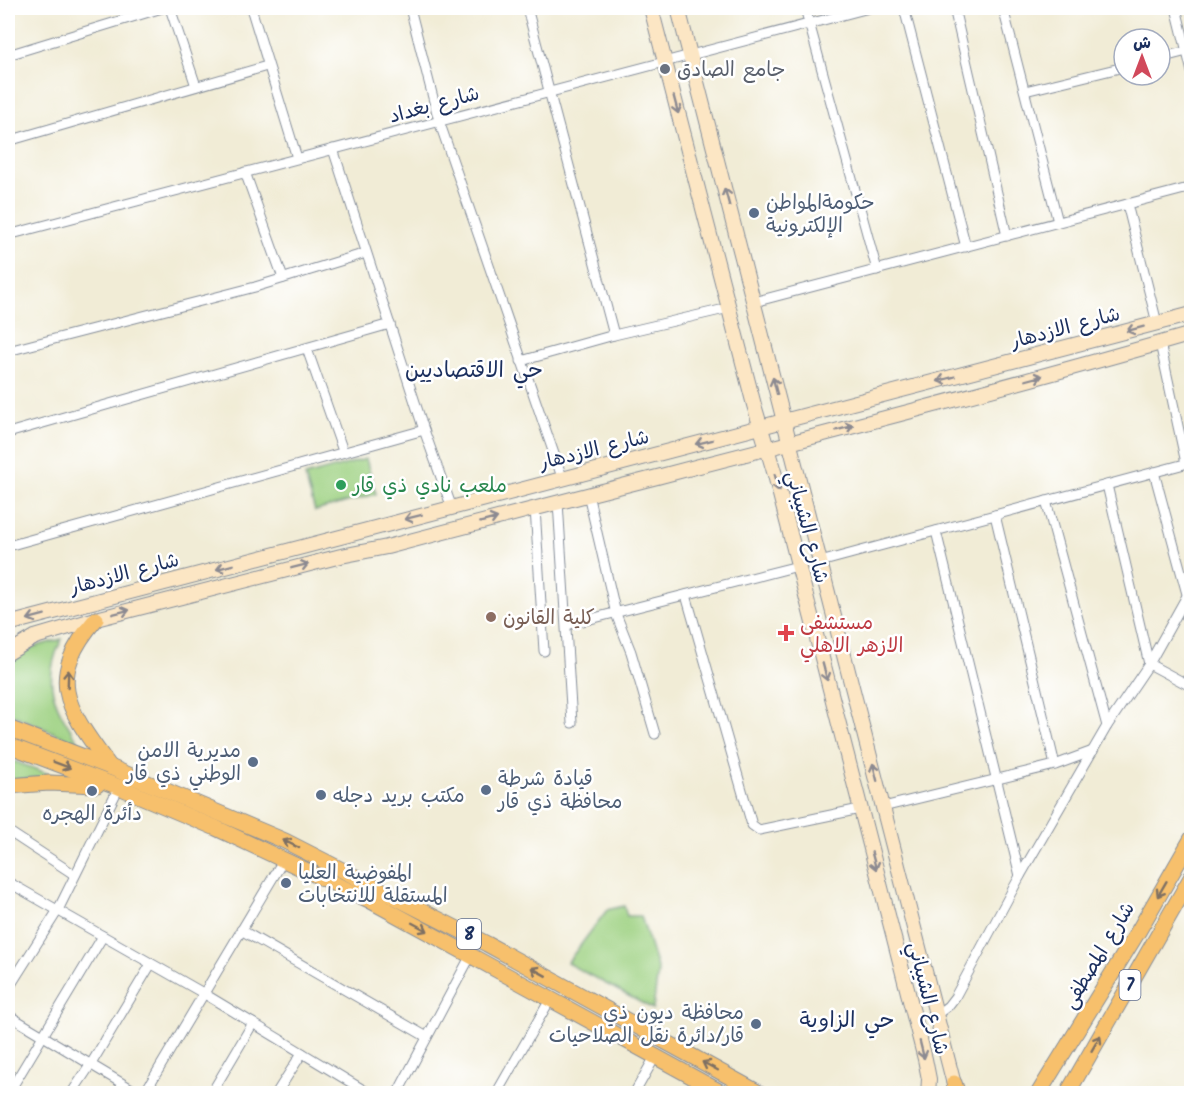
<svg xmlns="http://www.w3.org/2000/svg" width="1199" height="1101" viewBox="0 0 1199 1101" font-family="Kalam,'Playpen Sans Arabic',sans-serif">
	<rect width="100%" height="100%" fill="#fff"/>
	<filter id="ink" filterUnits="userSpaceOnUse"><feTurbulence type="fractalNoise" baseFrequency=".0167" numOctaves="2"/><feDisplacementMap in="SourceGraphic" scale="12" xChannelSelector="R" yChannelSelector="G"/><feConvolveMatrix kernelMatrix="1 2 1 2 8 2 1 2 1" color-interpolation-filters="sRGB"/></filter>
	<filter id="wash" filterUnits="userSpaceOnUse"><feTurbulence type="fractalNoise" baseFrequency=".008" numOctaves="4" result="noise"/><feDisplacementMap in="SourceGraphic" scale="24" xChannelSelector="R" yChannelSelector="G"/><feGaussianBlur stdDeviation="1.35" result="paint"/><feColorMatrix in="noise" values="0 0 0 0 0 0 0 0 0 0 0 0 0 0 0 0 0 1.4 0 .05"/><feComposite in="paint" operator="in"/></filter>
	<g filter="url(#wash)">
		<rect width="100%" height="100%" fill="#f1ecd6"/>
		<!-- green -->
		<g fill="#9ed182" stroke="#5c8070" stroke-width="1.5">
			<path d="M366,459L376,494L315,511L305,476Z"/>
			<path d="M62,639C40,683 55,706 80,744L8,713V665L33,647Z"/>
			<path d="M8,759L57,777L8,780Z"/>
			<path d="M624,906L627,916H641L658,971L653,1009L567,963L607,910Z"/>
		</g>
	</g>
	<g filter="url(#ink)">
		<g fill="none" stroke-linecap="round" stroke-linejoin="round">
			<defs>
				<g id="minor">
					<path d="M170,8L196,86"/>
					<path d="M251,8L297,158"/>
					<path d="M410,8L439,121L562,477"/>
					<path d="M527,8L614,335"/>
					<path d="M805,8L877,270"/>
					<path d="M904,8L966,247"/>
					<path d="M954,8L1007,236"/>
					<path d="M1003,8L1058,222"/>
					<path d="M1176,8L1192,72"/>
					<path d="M8,55L162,8"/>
					<path d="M1160,58L1187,51"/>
					<path d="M1025,91L1124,67"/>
					<path d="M8,141L267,66"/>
					<path d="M333,149L424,430L452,508"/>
					<path d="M245,172L283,278"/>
					<path d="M1127,204L1157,323"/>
					<path d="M8,235L869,8"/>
					<path d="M754,302L1192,187"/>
					<path d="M1160,343L1186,463"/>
					<path d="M307,349L343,451"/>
					<path d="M8,351L255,287L366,253"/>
					<path d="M521,361L614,335L729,308"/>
					<path d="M8,433L390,324"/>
					<path d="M1154,472L1187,594"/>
					<path d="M1107,485L1149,664L1192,687"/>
					<path d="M588,494L616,614L631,652L655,734"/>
					<path d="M1046,501L1107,726"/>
					<path d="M558,502L572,723"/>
					<path d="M535,508L544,651"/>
					<path d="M995,515L1055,765"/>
					<path d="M936,531L1020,876"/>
					<path d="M8,546L424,430"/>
					<path d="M820,562L1192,462"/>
					<path d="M686,595L752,825L759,830L860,809"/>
					<path d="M567,625L798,566"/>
					<path d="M883,807L1055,765L1093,751"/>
					<path d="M8,831L75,875"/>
					<path d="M8,882L203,993L370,1094"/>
					<path d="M241,930L427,1037"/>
					<path d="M8,989L58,910L119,787"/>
					<path d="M8,1015L140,1094"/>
					<path d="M936,1015L948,1006L955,997L1020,876L1107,726L1149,664L1192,587"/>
					<path d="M8,1094L103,936"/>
					<path d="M71,1094L91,1064L151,964"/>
					<path d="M144,1094L284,859"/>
					<path d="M211,1094L253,1023"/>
					<path d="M276,1094L302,1053"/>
					<path d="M397,1094L471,955"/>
					<path d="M496,1094L551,998"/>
					<path d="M634,1094L656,1055"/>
				</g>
				<g id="secondary">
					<path d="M651,8L754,405L775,475L925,1059L929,1079L928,1094"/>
					<path d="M678,8L956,1092"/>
					<path d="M8,624L1192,314"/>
					<path d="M8,653L35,637L96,619L341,556L387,547C655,476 925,411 1192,334"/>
				</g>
				<g id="trunk">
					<path d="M96,619C43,681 69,710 110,767"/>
					<path d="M8,728L110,767L285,841L487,944L761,1094"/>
					<path d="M8,745L119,787L216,828L369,900L724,1094"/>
					<path d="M8,786L49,783L97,785"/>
					<path d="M954,1083L958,1094"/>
					<path d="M1038,1094L1139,930L1192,838"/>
					<path d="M1067,1094L1192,876"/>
				</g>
			</defs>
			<!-- minor casing -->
			<use href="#minor" stroke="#868e9a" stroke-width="11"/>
			<!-- secondary casing -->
			<use href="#secondary" stroke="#868e9a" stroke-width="16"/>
			<!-- trunk casing -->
			<use href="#trunk" stroke="#868e9a" stroke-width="17"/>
			<!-- minor -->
			<use href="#minor" stroke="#fff" stroke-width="9"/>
			<!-- secondary -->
			<use href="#secondary" stroke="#fce6c4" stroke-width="14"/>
			<!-- trunk -->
			<use href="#trunk" stroke="#f7c06c" stroke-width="15"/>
		</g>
		<!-- one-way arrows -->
		<defs><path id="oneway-shaft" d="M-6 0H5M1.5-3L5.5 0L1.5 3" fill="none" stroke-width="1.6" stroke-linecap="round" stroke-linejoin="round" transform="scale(1.5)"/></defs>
		<g stroke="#8c8a91">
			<use href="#oneway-shaft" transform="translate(676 105) rotate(75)"/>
			<use href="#oneway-shaft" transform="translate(727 197) rotate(-105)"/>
			<use href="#oneway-shaft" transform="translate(1135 329) rotate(165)"/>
			<use href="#oneway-shaft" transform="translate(1034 378) rotate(-15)"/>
			<use href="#oneway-shaft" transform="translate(946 379) rotate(165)"/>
			<use href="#oneway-shaft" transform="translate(775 386) rotate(-104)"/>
			<use href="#oneway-shaft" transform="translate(845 428) rotate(-15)"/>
			<use href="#oneway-shaft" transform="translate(704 442) rotate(166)"/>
			<use href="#oneway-shaft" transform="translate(777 483) rotate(75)"/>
			<use href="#oneway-shaft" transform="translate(413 517) rotate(166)"/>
			<use href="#oneway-shaft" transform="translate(489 520) rotate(-15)"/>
			<use href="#oneway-shaft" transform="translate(300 566) rotate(-14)"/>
			<use href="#oneway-shaft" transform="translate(225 567) rotate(165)"/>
			<use href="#oneway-shaft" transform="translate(121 612) rotate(-14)"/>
			<use href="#oneway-shaft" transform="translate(36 617) rotate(165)"/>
			<use href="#oneway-shaft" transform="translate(825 672) rotate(75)"/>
			<use href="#oneway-shaft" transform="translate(875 772) rotate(-104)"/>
			<use href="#oneway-shaft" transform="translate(874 861) rotate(75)"/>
			<use href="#oneway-shaft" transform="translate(922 1050) rotate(76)"/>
		</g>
		<g stroke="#7e7064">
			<use href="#oneway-shaft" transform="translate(68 679) rotate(-88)"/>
			<use href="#oneway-shaft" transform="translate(62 765) rotate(21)"/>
			<use href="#oneway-shaft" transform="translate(291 844) rotate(-154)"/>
			<use href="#oneway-shaft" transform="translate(1162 889) rotate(120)"/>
			<use href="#oneway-shaft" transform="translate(420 927) rotate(28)"/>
			<use href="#oneway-shaft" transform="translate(539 972) rotate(-151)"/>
			<use href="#oneway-shaft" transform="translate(1096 1043) rotate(-60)"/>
			<use href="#oneway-shaft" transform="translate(710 1066) rotate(-152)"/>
		</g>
	</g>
	<!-- markers -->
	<circle fill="#6b7280" stroke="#fff" stroke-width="2" cx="665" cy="69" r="6"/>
	<g fill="#5c6f8a" stroke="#fff" stroke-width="2">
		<circle cx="754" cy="213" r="6"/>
		<circle cx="253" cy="762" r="6"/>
		<circle cx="486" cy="790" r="6"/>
		<circle cx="92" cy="791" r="6"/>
		<circle cx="321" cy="795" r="6"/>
		<circle cx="286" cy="883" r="6"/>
		<circle cx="756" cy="1024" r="6"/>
	</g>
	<circle fill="#2e9e5b" stroke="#fff" stroke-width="2" cx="341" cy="485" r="6"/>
	<circle fill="#8d6e63" stroke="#fff" stroke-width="2" cx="491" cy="617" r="6"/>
	<path fill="#e0444e" stroke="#fff" stroke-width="2" d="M783 624h6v6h6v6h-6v6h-6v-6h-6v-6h6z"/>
	<g text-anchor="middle" stroke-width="5" stroke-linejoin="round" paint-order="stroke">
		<!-- shield labels -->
		<g fill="#fff" stroke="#5f6d8e" stroke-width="1.5">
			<rect x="457" y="919" width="24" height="30" rx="4.5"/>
			<rect x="1119.5" y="970" width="21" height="30" rx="4.5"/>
		</g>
		<g font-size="18" font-weight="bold" fill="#1b2f5e">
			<text x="469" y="940">8</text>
			<text x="1130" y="991">7</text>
		</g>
		<!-- worship labels -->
		<g font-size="20" fill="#5b616d" stroke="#fff" text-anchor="start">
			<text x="677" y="76">جامع الصادق</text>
		</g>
		<!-- street labels -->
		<g font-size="20" fill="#1b2f5e" stroke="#fff">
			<text transform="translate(434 104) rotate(-15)" y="7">شارع بغداد</text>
			<text transform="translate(1065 327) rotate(-15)" y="7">شارع الازدهار</text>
			<text transform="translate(594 449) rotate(-14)" y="7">شارع الازدهار</text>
			<text transform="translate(808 527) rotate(75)" y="7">شارع الشيباني</text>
			<text transform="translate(124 573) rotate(-15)" y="7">شارع الازدهار</text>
			<text transform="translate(1098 955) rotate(-59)" y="7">شارع المصطفى</text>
			<text transform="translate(929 998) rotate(76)" y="7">شارع الشيباني</text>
		</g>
		<!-- service labels -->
		<g font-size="20" fill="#4e5e75" stroke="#fff" text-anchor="start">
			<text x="766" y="209">حكومةالمواطن<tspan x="766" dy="23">الإلكترونية</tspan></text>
			<text x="241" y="757" text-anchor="end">مديرية الامن<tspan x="241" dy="23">الوطني ذي قار</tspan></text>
			<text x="498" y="785">قيادة شرطة<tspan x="498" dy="23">محافظة ذي قار</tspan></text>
			<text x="333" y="802">مكتب بريد دجله</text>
			<text x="92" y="820" text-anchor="middle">دأئرة الهجره</text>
			<text x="298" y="879">المفوضية العليا<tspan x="298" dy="23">المستقلة للانتخابات</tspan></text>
			<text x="744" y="1019" text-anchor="end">محافظة ديون ذي<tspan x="744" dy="23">قار/دائرة نقل الصلاحيات</tspan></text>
		</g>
		<!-- leisure labels -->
		<g font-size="20" fill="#27864d" stroke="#fff" text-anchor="start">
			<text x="353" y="492">ملعب نادي ذي قار</text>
		</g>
		<!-- education labels -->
		<g font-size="20" fill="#785e54" stroke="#fff" text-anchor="start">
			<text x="503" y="624">كلية القانون</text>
		</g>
		<!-- health labels -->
		<g font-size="20" fill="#be3a42" stroke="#fff" text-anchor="start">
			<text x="800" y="629">مستشفى<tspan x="800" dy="23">الازهر الاهلي</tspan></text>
		</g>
		<!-- quarter labels -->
		<g font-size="22" fill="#1b2f5e" stroke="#fff">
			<text x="474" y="377">حي الاقتصاديين</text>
			<text x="847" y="1027">حي الزاوية</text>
		</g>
	</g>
	<!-- margin -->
	<rect width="1199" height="1101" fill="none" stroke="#fff" stroke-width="30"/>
	<!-- north arrow -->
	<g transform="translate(1142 57)"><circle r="28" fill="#ffffff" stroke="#a4acbf" stroke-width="1.5"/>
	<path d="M0-4.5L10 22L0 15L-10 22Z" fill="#d1495b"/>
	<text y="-9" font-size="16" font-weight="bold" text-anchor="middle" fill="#1b2f5e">ش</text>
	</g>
</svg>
